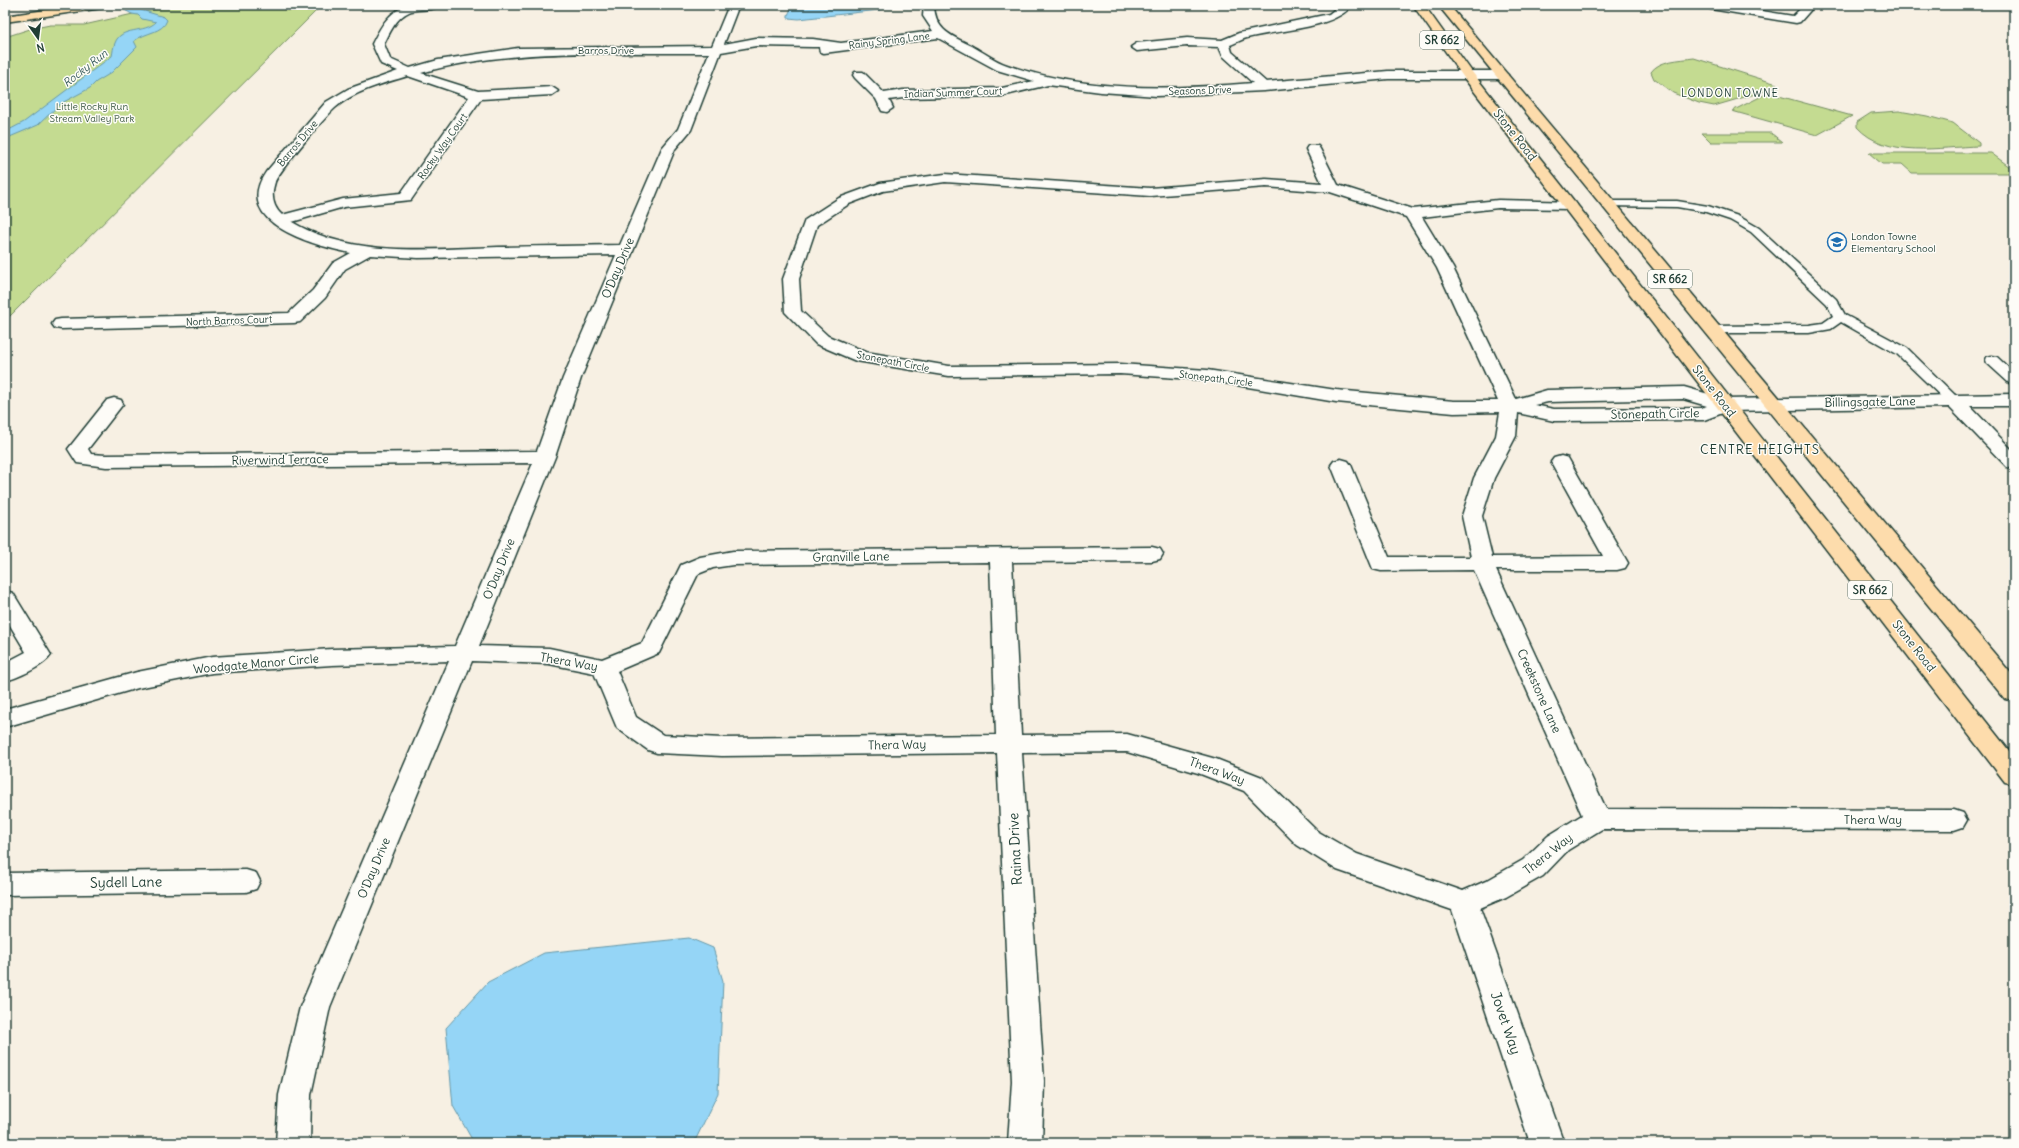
<svg xmlns="http://www.w3.org/2000/svg" width="2019" height="1148" viewBox="0 0 2019 1148" font-family="Delius,sans-serif">
	<rect width="100%" height="100%" fill="#f7f0e3"/>
	<filter id="ink" filterUnits="userSpaceOnUse"><feTurbulence type="fractalNoise" baseFrequency=".025" numOctaves="2"/><feDisplacementMap in="SourceGraphic" scale="8" xChannelSelector="R" yChannelSelector="G"/><feConvolveMatrix kernelMatrix="1 2 1 2 8 2 1 2 1" color-interpolation-filters="sRGB"/></filter>
	<g filter="url(#ink)">
		<!-- green -->
		<g fill="#c4db91" stroke="#728c62">
			<path d="M173,5H322L5,321V37L30,29L50,25H84Z"/>
			<path d="M1694,58L1777,84L1779,87L1714,106L1699,103L1673,93L1654,79L1651,72C1659,60 1680,60 1694,58Z"/>
			<path d="M1768,93L1852,116L1817,135L1732,111Z"/>
			<path d="M1899,111L1927,116L1953,123L1979,143V146C1940,147 1886,159 1857,127V122L1871,113Z"/>
			<path d="M1702,133H1771L1782,142H1711Z"/>
			<path d="M1869,153H1991L2014,170V173H1912L1902,164H1882Z"/>
		</g>
		<!-- water -->
		<g fill="#95d5f6" stroke="#6698a8">
			<path d="M115,5L142,7L141,10L164,17L167,20C163,33 145,32 134,41L137,47L111,73L96,82L90,88L60,104L38,125L5,139V132L24,122L112,56C113,52 113,47 115,43C121,26 144,34 156,22L142,19L138,15L132,14Z"/>
			<path d="M793,5H888L887,7L879,10L799,19L788,18V15Z"/>
			<path d="M689,938L713,948L723,981L718,1093L694,1143H474L453,1106L446,1028L488,982L544,953Z"/>
		</g>
		<g fill="none" stroke-linecap="round" stroke-linejoin="round">
			<defs>
				<g id="service">
					<path d="M1609,201H1677L1708,206L1738,216L1759,228L1836,299L1845,315L1907,348L1961,401L1959,404H1949L1897,354L1841,322L1831,329L1809,333H1708L1706,330L1708,327L1712,326L1809,325L1823,323L1833,316L1827,304L1751,232L1730,220L1706,212L1677,207L1605,206L1604,204Z"/>
					<path d="M1992,356L1997,357L2014,373V384L2009,383L1987,363L1986,360L1987,357Z"/>
				</g>
				<g id="minor">
					<path d="M409,5H439C434,12 418,8 409,12C396,18 390,32 384,44L390,59L410,68L438,60L518,48L712,46L729,5H739L724,44L756,38L813,39L841,43L933,31L923,16L924,5H934C935,31 952,36 972,46C983,52 995,61 1007,65C1085,92 1171,90 1253,83L1223,56L1219,47L1187,46L1137,51L1131,47L1137,43L1187,38L1222,40L1239,33L1329,14L1340,5H1352C1335,29 1275,30 1247,38C1242,39 1236,43 1230,45L1232,52L1266,82L1388,71H1502L1508,75L1502,79H1388L1264,91L1157,96L1101,92L1048,85L1002,96L903,98L889,100L893,108L887,112L882,111L876,99L855,78L853,75L855,72H863L884,93L903,90L1002,88L1034,81L997,70L938,38L824,53L820,52L819,47H813L756,46L721,52L691,130L675,149L581,378L555,457L479,646L549,648L602,659L642,643L681,565L700,557L733,551L1152,547L1160,549L1163,554L1160,559L1152,561L1012,562L1021,735L1127,734L1216,759L1262,777L1317,831L1357,854L1463,891L1486,881L1523,860L1548,836L1582,815L1474,570L1381,571L1373,569L1331,465L1334,461L1341,459L1348,461L1351,465L1389,557H1471L1462,516L1474,478L1496,436L1500,412L1454,413L1336,402L1207,380L1120,374L949,376L856,361L816,344L785,312L783,279L805,220L839,198L880,183L945,174L1150,188L1266,179L1322,183L1306,149L1308,146H1318L1320,149L1338,185L1413,209L1498,200L1575,202L1577,205L1575,208L1570,209L1498,208L1422,217L1453,268L1516,399L1547,390L1684,387L1726,399L2014,394V406H1970L2014,452V469L2007,467L1949,407L1728,411L1704,420L1554,421L1518,413L1516,436L1494,478L1482,516L1492,557L1603,556L1551,462L1554,458L1561,456L1568,458L1628,563L1625,568L1617,570H1496L1606,809L1954,810L1963,813L1967,820L1963,827L1954,830L1602,829L1568,850L1543,876L1506,897L1480,908L1564,1143H1530L1452,910L1337,870L1297,845L1244,791L1198,773L1127,752L1022,753L1044,1081L1042,1143H1008L1012,1081L997,753L722,756L657,753L648,750L617,728L594,673L549,664L472,661L330,1007L311,1095L310,1143H276L279,1095L300,1007L449,661L332,665L212,673L138,688L5,727V709L137,672L212,657L332,649L455,646L533,463L106,467L77,463L68,449L107,400L114,398L121,400L123,404L88,449L91,454L106,455L537,451L563,378L616,255L418,258L370,255L345,269L325,298L300,322L294,323L61,329L55,328L52,324L55,320L61,319L289,313L313,290L333,263L351,253C317,246 230,224 266,172L326,102L348,89L398,71L381,64L372,44C381,26 389,11 409,5ZM709,53L678,129L662,148L620,245C579,246 539,246 498,247C430,249 353,258 292,222L344,207L411,200L481,99L552,95L558,91L552,87L478,91L421,73C511,47 615,54 709,53ZM408,76L469,97L401,193L343,199L282,215C272,206 271,194 275,182C279,171 325,117 335,108C354,91 384,83 408,76ZM945,182L1150,196L1266,187L1330,192L1406,217L1437,268L1498,401H1454L1336,390L1207,370L1120,364L949,366L866,352L828,336L801,311L799,279L817,225L849,204L883,191ZM1683,399L1707,406L1701,408L1554,409L1534,405L1548,402ZM990,562L996,735L722,738L663,735L636,717L617,671L659,653L698,574L713,568L733,565Z"/>
					<path d="M1706,5H1725L1793,16L1804,5H1815L1800,22L1796,23L1711,9L1707,8Z"/>
					<path d="M5,591L13,593L51,655C44,666 18,678 5,681V663L26,652L5,617Z"/>
					<path d="M246,870L256,873L260,881L256,889L246,892L5,895V873Z"/>
				</g>
				<g id="primary">
					<path d="M79,5H107L102,8L5,22V16Z"/>
					<path d="M1413,5H1424L1472,72L2014,757V784L2005,782L1464,78Z"/>
					<path d="M1438,5H1449L2014,677V701L2005,699Z"/>
				</g>
			</defs>
			<!-- service casing -->
			<use href="#service" stroke="#1f3d34" stroke-width="3"/>
			<!-- minor casing -->
			<use href="#minor" stroke="#1f3d34" stroke-width="3"/>
			<!-- primary casing -->
			<use href="#primary" stroke="#1f3d34" stroke-width="3"/>
			<!-- service -->
			<use href="#service" fill="#fdfcf7" fill-rule="evenodd"/>
			<!-- minor -->
			<use href="#minor" fill="#fdfcf7" fill-rule="evenodd"/>
			<!-- primary -->
			<use href="#primary" fill="#fddcac" fill-rule="evenodd"/>
		</g>
	</g>
	<!-- icons -->
	<defs>
		<symbol id="school-ring" viewBox="-11 -11 22 22"><circle r="9.5" fill="#fdfcf7" stroke="#1f6fb2" stroke-width="1.5"/><path d="M0-5L7-2L0 1L-7-2ZM-4 1L0 2.5L4 1V4Q0 6-4 4Z" fill="#1f6fb2"/></symbol>
	</defs>
	<g fill-rule="evenodd">
		<use href="#school-ring" x="1826" y="231" width="22" height="22"/>
	</g>
	<g text-anchor="middle" stroke-width="3" stroke-linejoin="round" paint-order="stroke">
		<!-- far-street labels -->
		<g font-size="10" fill="#1f3d34" stroke="#fdfcf7">
			<text transform="translate(889 40) rotate(-7)" y="4">Rainy Spring Lane</text>
			<text x="606" y="54">Barros Drive</text>
			<text transform="translate(1200 90) rotate(-2)" y="4">Seasons Drive</text>
			<text transform="translate(953 92) rotate(-2)" y="4">Indian Summer Court</text>
			<text transform="translate(297 143) rotate(-50)" y="4">Barros Drive</text>
			<text transform="translate(442 146) rotate(-55)" y="4">Rocky Way Court</text>
			<text transform="translate(229 320) rotate(-2)" y="4">North Barros Court</text>
			<text transform="translate(893 361) rotate(11)" y="4">Stonepath Circle</text>
			<text transform="translate(1216 378) rotate(7)" y="4">Stonepath Circle</text>
		</g>
		<!-- far-park labels -->
		<g font-size="10" fill="#405d47" stroke="#fdfcf7">
			<text x="92" y="110">Little Rocky Run<tspan x="92" dy="12">Stream Valley Park</tspan></text>
		</g>
		<!-- far-poi labels -->
		<g font-size="10" fill="#1f3d34" stroke="#fdfcf7" text-anchor="start">
			<text x="1851" y="240">London Towne<tspan x="1851" dy="12">Elementary School</tspan></text>
		</g>
		<!-- shield labels -->
		<g fill="#fdfcf7" stroke="#62766e" stroke-width="1">
			<rect x="1420" y="31" width="44" height="18" rx="3"/>
			<rect x="1648" y="270" width="44" height="18" rx="3"/>
			<rect x="1848" y="581" width="44" height="18" rx="3"/>
		</g>
		<g font-size="11" font-weight="bold" fill="#1f3d34">
			<text x="1442" y="44">SR 662</text>
			<text x="1670" y="283">SR 662</text>
			<text x="1870" y="594">SR 662</text>
		</g>
		<!-- far-water labels -->
		<g font-size="11" font-style="italic" fill="#375b5b" stroke="#fdfcf7">
			<text transform="translate(85 68) rotate(-38)" y="4">Rocky Run</text>
		</g>
		<!-- far-neighbourhood labels -->
		<g font-size="11" letter-spacing="1" fill="#1f3d34" stroke="#fdfcf7">
			<text x="1730" y="97">LONDON TOWNE</text>
		</g>
		<!-- street labels -->
		<g font-size="12" fill="#1f3d34" stroke="#fdfcf7">
			<text transform="translate(1515 135) rotate(52)" y="4">Stone Road</text>
			<text transform="translate(618 268) rotate(-67)" y="4">O'Day Drive</text>
			<text transform="translate(1714 391) rotate(52)" y="4">Stone Road</text>
			<text transform="translate(1870 402) rotate(-1)" y="4">Billingsgate Lane</text>
			<text transform="translate(1655 414) rotate(-1)" y="4">Stonepath Circle</text>
			<text transform="translate(280 460) rotate(-1)" y="4">Riverwind Terrace</text>
			<text transform="translate(851 557) rotate(-1)" y="4">Granville Lane</text>
			<text transform="translate(499 569) rotate(-68)" y="4">O'Day Drive</text>
			<text transform="translate(1914 646) rotate(52)" y="4">Stone Road</text>
			<text transform="translate(569 662) rotate(10)" y="4">Thera Way</text>
			<text transform="translate(256 664) rotate(-5)" y="4">Woodgate Manor Circle</text>
			<text transform="translate(1539 691) rotate(66)" y="4">Creekstone Lane</text>
			<text transform="translate(897 745) rotate(-1)" y="4">Thera Way</text>
			<text transform="translate(1217 771) rotate(20)" y="4">Thera Way</text>
			<text x="1873" y="824">Thera Way</text>
			<text transform="translate(1548 854) rotate(-38)" y="4">Thera Way</text>
			<text transform="translate(374 868) rotate(-67)" y="4">O'Day Drive</text>
		</g>
		<!-- neighbourhood labels -->
		<g font-size="13" letter-spacing="1" fill="#1f3d34" stroke="#fdfcf7">
			<text x="1760" y="454">CENTRE HEIGHTS</text>
		</g>
		<!-- near-street labels -->
		<g font-size="14" fill="#1f3d34" stroke="#fdfcf7">
			<text transform="translate(1015 849) rotate(-93)" y="5">Raina Drive</text>
			<text transform="translate(126 882) rotate(-1)" y="5">Sydell Lane</text>
			<text transform="translate(1506 1023) rotate(71)" y="5">Jovet Way</text>
		</g>
	</g>
	<!-- margin -->
	<rect width="2019" height="1148" fill="none" stroke="#fdfcf7" stroke-width="20"/>
	<rect x="10" y="10" width="1999" height="1128" fill="none" stroke="#1f3d34" stroke-width="1.5" filter="url(#ink)"/>
	<!-- north arrow -->
	<g transform="translate(38 38) rotate(166)" stroke="#fdfcf7" stroke-width="3" paint-order="stroke">
	<path d="M0-3L7 15L0 10L-7 15Z" fill="#1f3d34"/>
	<text y="-6" font-size="11" font-weight="bold" text-anchor="middle" fill="#1f3d34">N</text>
	</g>
</svg>
